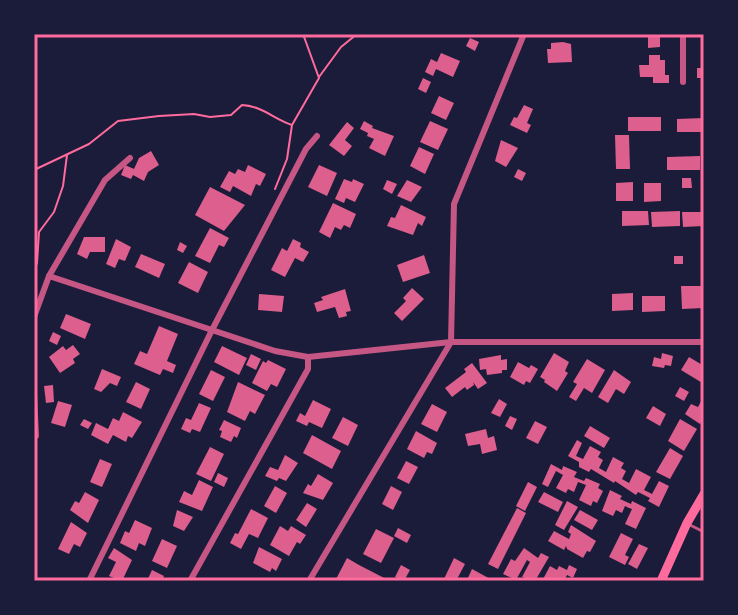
<svg xmlns="http://www.w3.org/2000/svg" width="738" height="615" viewBox="0 0 738 615" font-family="'Zilla Slab',serif">
	<rect width="100%" height="100%" fill="#1b1b3a"/>
	<!-- building -->
	<g fill="#dd5f8e">
		<path d="M648,34H660V47L648,48Z"/>
		<path d="M470,38L479,42L475,51L466,46Z"/>
		<path d="M563,42L571,44L572,62L548,63L547,49H551V43Z"/>
		<path d="M441,53L460,61L453,77L436,69L433,76L425,72L431,59L437,62Z"/>
		<path d="M649,55H660V60H665V75H669V83H653V77H640L639,65H649Z"/>
		<rect x="697" y="68" width="7" height="10"/>
		<path d="M423,78L431,82L426,93L418,89Z"/>
		<path d="M439,96L454,103L446,120L431,113Z"/>
		<path d="M524,105L533,109L527,123L531,125L527,133L510,125L514,117L517,118Z"/>
		<rect x="628" y="117" width="33" height="14"/>
		<path d="M704,118V132H677V119Z"/>
		<path d="M364,121L373,126L372,128L394,136L385,156L369,148L374,139L367,136L368,133L360,129Z"/>
		<path d="M430,121L448,129L438,150L420,142Z"/>
		<path d="M347,122L354,128L345,140L352,146L344,156L329,145Z"/>
		<path d="M615,135H629L630,169H616Z"/>
		<path d="M501,140L518,148L506,167L495,161Z"/>
		<path d="M419,147L434,154L425,174L410,166Z"/>
		<path d="M151,151L159,165L148,172L144,181L133,175L131,179L121,175L125,165L134,169L139,158Z"/>
		<path d="M700,156V170H667V157Z"/>
		<path d="M248,165L266,174L260,186L256,184L251,196L233,186L230,192L220,187L229,171L235,174L238,169L245,172Z"/>
		<path d="M319,165L337,173L327,196L308,187Z"/>
		<path d="M518,169L526,173L522,181L514,177Z"/>
		<path d="M682,178H691L692,188H682Z"/>
		<path d="M344,179L352,182L353,179L364,184L355,202L346,198L344,203L335,199Z"/>
		<path d="M387,180L397,184L392,194L383,189Z"/>
		<path d="M407,180L422,187L411,202L397,196Z"/>
		<path d="M633,182V201H616V183Z"/>
		<path d="M644,183H661V201L644,202Z"/>
		<path d="M210,187L245,205L224,231L195,215Z"/>
		<path d="M333,203L356,214L350,228L344,225L341,230L335,227L330,238L319,232Z"/>
		<path d="M401,205L426,217L422,226L418,223L413,235L387,226L391,217L395,218Z"/>
		<path d="M622,211H648L649,225L622,226Z"/>
		<path d="M680,211V226L652,227L651,212Z"/>
		<path d="M682,212H704V226L683,227Z"/>
		<path d="M210,228L229,238L224,247L219,245L210,263L195,256Z"/>
		<path d="M84,237H105V252H90L87,259L77,254Z"/>
		<path d="M116,239L131,247L125,261L119,259L115,268L106,264Z"/>
		<path d="M293,239L301,243L300,247L309,252L303,262L295,258L285,277L271,270L282,248L287,251Z"/>
		<path d="M180,242L187,246L183,253L177,250Z"/>
		<path d="M141,254L165,264L159,278L135,267Z"/>
		<path d="M424,255L430,273L403,282L397,265Z"/>
		<rect x="674" y="256" width="9" height="8"/>
		<path d="M189,262L208,272L198,293L178,283Z"/>
		<path d="M681,286H704V308L682,309Z"/>
		<path d="M412,288L424,299L402,321L394,313L406,301L403,298Z"/>
		<path d="M345,289L351,311L346,312L347,316L339,318L335,307L317,312L314,303L323,300L321,297Z"/>
		<path d="M633,293V310L612,311V294Z"/>
		<path d="M259,294L284,296L282,312L258,310Z"/>
		<path d="M642,296H665V311L642,312Z"/>
		<path d="M66,314L91,324L85,339L60,328Z"/>
		<path d="M159,326L178,334L167,361L176,365L173,373L163,369L160,375L134,364L140,351L147,354Z"/>
		<path d="M53,332L61,336L57,345L49,341Z"/>
		<path d="M73,345L80,354L73,359L75,363L60,373L49,357L63,346L66,350Z"/>
		<path d="M222,346L247,358L239,375L214,362Z"/>
		<path d="M554,353L569,362L565,371L568,373L557,391L544,382L545,380L540,377Z"/>
		<path d="M662,353L673,356L671,366L665,365L664,368L652,366L654,357L661,359Z"/>
		<path d="M251,354L261,359L256,370L246,365Z"/>
		<path d="M501,355V360L507,359V370H502V373L487,375L486,369L480,370L479,359Z"/>
		<path d="M689,357L704,366V384L681,370Z"/>
		<path d="M587,359L605,370L592,393L584,388L576,401L569,397L577,384L573,382Z"/>
		<path d="M268,360L286,369L277,387L271,384L267,391L252,383L263,361L266,363Z"/>
		<path d="M518,362L529,368L531,365L538,369L530,383L526,381L524,385L510,377Z"/>
		<path d="M472,363L487,383L478,389L473,382L474,385L467,390L465,387L452,397L445,388L466,372L464,369Z"/>
		<path d="M102,369L121,377L117,386L110,383L101,392L94,389Z"/>
		<path d="M211,370L225,377L213,401L199,394Z"/>
		<path d="M614,370L631,382L624,394L616,389L608,403L598,397Z"/>
		<path d="M136,382L150,389L141,409L126,402Z"/>
		<path d="M238,382L265,395L255,414L250,411L245,421L227,412Z"/>
		<path d="M53,385L54,402L46,403L44,386Z"/>
		<path d="M680,387L689,392L684,401L675,396Z"/>
		<path d="M704,396V418L700,424L685,414L691,404L698,407Z"/>
		<path d="M499,399L507,404L500,417L491,413Z"/>
		<path d="M313,400L331,409L322,428L309,422L307,426L296,421L300,413L305,416Z"/>
		<path d="M58,401L72,405L65,427L51,423Z"/>
		<path d="M199,403L211,408L200,432L192,429L190,433L181,429L186,418L191,420Z"/>
		<path d="M432,404L447,412L437,432L421,424Z"/>
		<path d="M653,406L666,414L660,426L646,418Z"/>
		<path d="M123,412L142,422L132,438L128,436L126,442L113,435L108,444L91,435L96,423L108,429L113,418L119,421Z"/>
		<path d="M510,416L517,419L512,430L505,426Z"/>
		<path d="M343,417L358,425L348,446L332,438Z"/>
		<path d="M84,419L92,423L88,429L80,425Z"/>
		<path d="M680,419L697,429L684,451L668,441Z"/>
		<path d="M224,420L241,428L237,438L234,436L231,442L220,437L222,431L219,430Z"/>
		<path d="M535,421L547,427L538,444L526,438Z"/>
		<path d="M590,426L610,438L604,448L584,436Z"/>
		<path d="M486,429L488,438L494,436L497,450L482,454L480,444L468,446L465,434Z"/>
		<path d="M416,431L437,443L432,454L427,452L424,458L407,449Z"/>
		<path d="M312,435L341,451L332,469L303,453Z"/>
		<path d="M577,440L582,443L576,456L583,459L590,446L601,452L598,457L603,460L599,468L606,472L613,457L624,463L621,468L626,471L622,479L629,483L636,469L651,477L644,490L652,494L659,481L669,486L659,507L648,501L650,498L638,492L636,495L615,481L614,483L591,469L589,472L579,467V462L568,456Z"/>
		<path d="M210,447L224,454L211,481L196,474Z"/>
		<path d="M670,448L683,456L670,479L656,472Z"/>
		<path d="M285,455L298,463L286,481L279,478L277,481L265,476L270,467L278,470Z"/>
		<path d="M100,459L112,464L102,487L90,482Z"/>
		<path d="M406,461L418,467L409,484L397,478Z"/>
		<path d="M551,464L562,470L563,466L577,472L574,477L584,481L586,478L600,484L598,488L603,491L597,503L593,501L591,506L579,500L586,485L578,482L574,492L568,489L566,493L556,488L563,475L556,471L548,487L542,484Z"/>
		<path d="M218,473L228,478L224,487L214,482Z"/>
		<path d="M318,474L333,483L323,500L303,493L308,484L311,486Z"/>
		<path d="M199,480L213,487L202,511L179,502L184,491L192,495Z"/>
		<path d="M528,482L537,487L525,511L516,506Z"/>
		<path d="M275,486L287,493L276,513L264,506Z"/>
		<path d="M391,486L402,492L393,510L382,504Z"/>
		<path d="M610,490L622,496L620,499L631,504L632,501L646,508L636,529L625,524L632,509L629,508L625,506L622,513L616,510L613,516L602,511Z"/>
		<path d="M85,492L99,500L88,523L70,510L75,501L79,503Z"/>
		<path d="M544,492L563,502L558,512L538,502Z"/>
		<path d="M567,501L578,507L564,530L555,525Z"/>
		<path d="M307,503L317,509L306,527L296,520Z"/>
		<path d="M517,508L526,513L498,569L488,564Z"/>
		<path d="M251,509L268,518L258,538L249,534L241,549L230,543L235,533L238,534Z"/>
		<path d="M177,510L193,517L184,531L173,526Z"/>
		<path d="M580,510L598,520L592,530L574,520Z"/>
		<path d="M135,520L152,528L145,546L139,543L136,551L120,543L125,531L129,533Z"/>
		<path d="M71,522L87,533L80,547L74,544L69,554L58,549Z"/>
		<path d="M571,525L596,541L590,552L587,551L583,558L567,549L566,546L564,550L548,541L554,531L569,539L571,534L568,532Z"/>
		<path d="M280,526L288,531L291,526L306,535L300,544L297,542L289,556L270,545Z"/>
		<path d="M398,528L411,535L407,543L394,536Z"/>
		<path d="M376,529L394,538L381,563L363,554Z"/>
		<path d="M621,533L633,539L625,555L629,557L625,565L609,557Z"/>
		<path d="M162,539L177,546L167,568L152,561Z"/>
		<path d="M639,544L648,548L637,569L628,564Z"/>
		<path d="M259,547L282,559L276,571L272,568L270,572L253,563Z"/>
		<path d="M114,548L132,560L122,581L109,576L116,562L108,558Z"/>
		<path d="M524,548L538,558L541,553L549,557L535,581L522,577L530,562L527,560L516,580L503,574L511,559L515,561Z"/>
		<path d="M347,558L359,565L390,581H335Z"/>
		<path d="M454,558L465,564L456,581H443Z"/>
		<path d="M401,565L410,570L404,581L395,577Z"/>
		<path d="M569,565L577,569L573,578L567,575L564,581L556,578L555,581H542L550,566L557,570L559,566L567,570Z"/>
		<path d="M472,569L494,581L467,580Z"/>
		<path d="M152,570L164,576L162,581H147Z"/>
	</g>
	<g fill="none" stroke-linecap="round" stroke-linejoin="round">
		<!-- path -->
		<g stroke="#ff6b9d" stroke-width="2">
			<path d="M319,77L341,47L357,34"/>
			<path d="M34,170L89,144L118,121L159,116L194,114L210,117L231,115L242,105C262,106 274,119 292,125"/>
			<path d="M275,189L287,159L292,125L319,78L303,34"/>
			<path d="M34,269L37,263L39,232L54,212L63,186L67,155"/>
		</g>
		<!-- service -->
		<path stroke="#c65784" stroke-width="3" d="M690,525L704,532"/>
		<!-- minor -->
		<g stroke="#c65784" stroke-width="6">
			<path d="M683,82V34"/>
			<path d="M49,276L275,351L308,357L451,342H704"/>
			<path d="M34,317L49,276L105,180L130,158"/>
			<path d="M34,394L36,436"/>
			<path d="M89,581L212,330L306,149L317,136"/>
			<path d="M190,581L308,369V357"/>
			<path d="M309,581L451,342L454,204L524,34"/>
		</g>
		<!-- secondary -->
		<path stroke="#ff6b9d" stroke-width="9" d="M661,581L687,523L704,494"/>
	</g>
	<!-- border -->
	<rect width="738" height="615" fill="none" stroke="#1b1b3a" stroke-width="72"/>
	<rect x="36" y="36" width="666" height="543" fill="none" stroke="#ff6b9d" stroke-width="3"/>
</svg>
